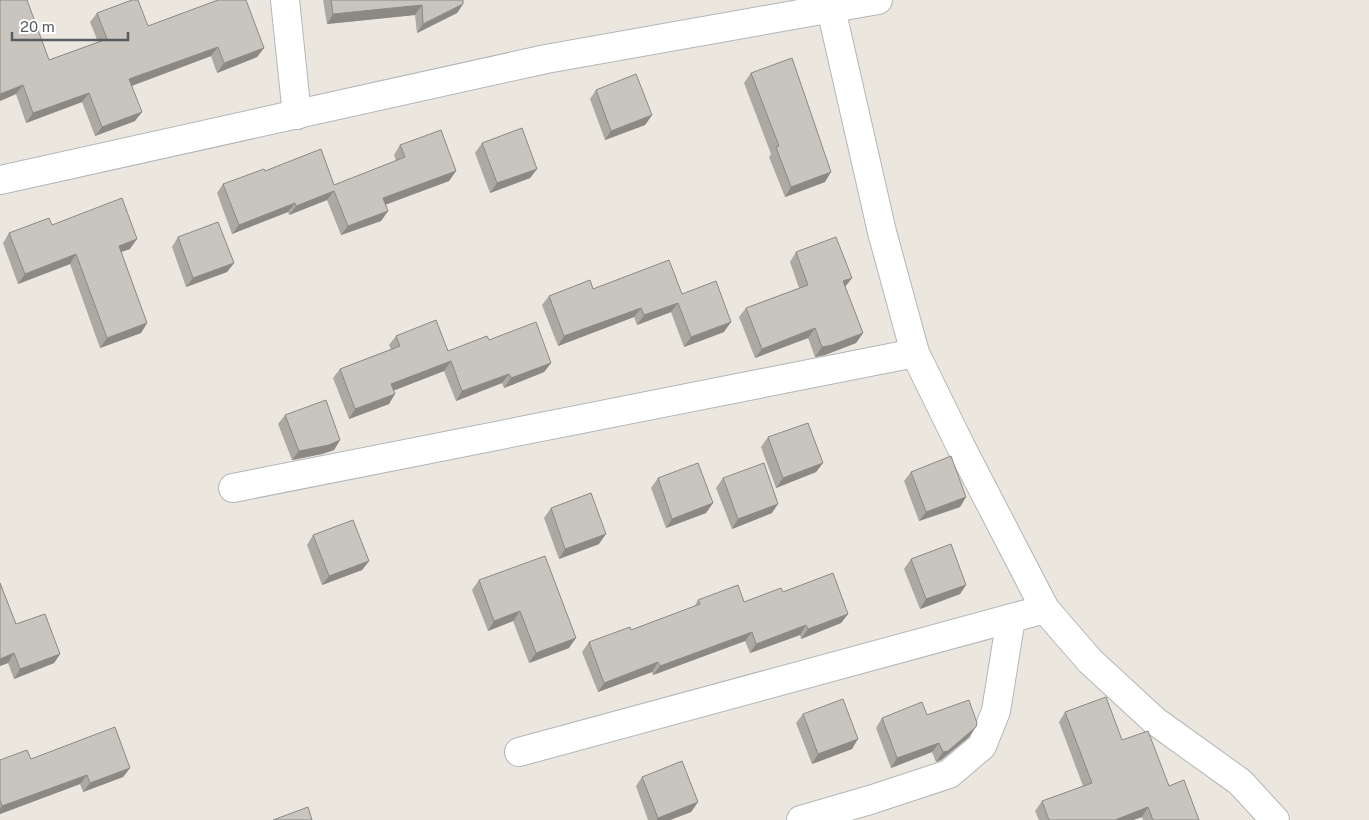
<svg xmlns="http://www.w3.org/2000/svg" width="1369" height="820" viewBox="0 0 1369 820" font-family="'Public Sans',sans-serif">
	<rect width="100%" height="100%" fill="#ebe7de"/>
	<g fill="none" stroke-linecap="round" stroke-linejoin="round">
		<defs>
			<g id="minor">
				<path d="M285,0L297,115"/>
				<path d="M829,0L882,232L915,353L961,447L1045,609L1090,661L1155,721L1240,782L1275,820"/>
				<path d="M0,180L546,59L878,0"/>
				<path d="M233,488L915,353"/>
				<path d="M519,752L1045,609"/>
				<path d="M801,820L870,800L949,774L982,746L996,711L1011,618"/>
			</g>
		</defs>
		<!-- minor casing -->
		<use href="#minor" stroke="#b2b6ba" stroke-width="30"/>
		<!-- minor -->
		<use href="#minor" stroke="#fff" stroke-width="28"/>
	</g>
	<!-- wall -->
	<g fill="#aca9a3">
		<path d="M323,0H463V4L457,13L417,33L415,15L327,24Z"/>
		<path d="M97,13L148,26L264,48L257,57L217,73L211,56L132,86L135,121L95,136L82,102L26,123L16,94L0,101L49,60L98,42L90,22Z"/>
		<path d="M751,73L825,182L785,197L769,157L771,154L744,83Z"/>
		<path d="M596,90L652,115L645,125L605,140L590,99Z"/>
		<path d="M482,143L537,169L530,178L490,193L475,153Z"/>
		<path d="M400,145L456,171L449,181L385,205L388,211L381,221L341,235L327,200L289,215L288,212L232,234L217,193L223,184L265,171L334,185L396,161L394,155Z"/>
		<path d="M52,225L130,249L121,252L147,323L141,333L100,348L70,264L18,284L3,243L9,233Z"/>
		<path d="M178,237L234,263L227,272L186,287L172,247Z"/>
		<path d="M796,252L845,287L863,333L856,343L825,355L815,357L808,338L755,358L739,317L746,308L799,288L790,262Z"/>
		<path d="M593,289L682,294L724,332L684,347L671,312L637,325L634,317L558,346L542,305L549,296Z"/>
		<path d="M396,336L448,351L489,340L551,363L544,372L504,388L502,383L456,401L444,371L394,390L389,404L349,419L333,378L340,369L391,349L389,345Z"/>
		<path d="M285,415L340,440L334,450L322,454L292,460L278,424Z"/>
		<path d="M768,437L823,463L816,472L776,488L761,447Z"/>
		<path d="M911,472L966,497L960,507L919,521L904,481Z"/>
		<path d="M658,478L713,503L706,513L666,528L651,488Z"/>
		<path d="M723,478L772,513L732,529L716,488Z"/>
		<path d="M551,508L599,544L559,559L544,518Z"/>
		<path d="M313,535L369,561L362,570L322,585L307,545Z"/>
		<path d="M911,559L966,585L960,594L920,609L904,569Z"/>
		<path d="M479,580L569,648L529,663L513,621L488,631L472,590Z"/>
		<path d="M0,583L16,624L60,654L54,663L14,679L8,663L0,666Z"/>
		<path d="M783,592L848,614L841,623L801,639L800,635L750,653L745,641L653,675L652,672L598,692L582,652L589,642L631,630L694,607L698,600L744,602Z"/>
		<path d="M1065,712L1122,740L1169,786L1199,820H1143L1142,817L1133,820H1039L1035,811L1042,801L1083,786L1059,722Z"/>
		<path d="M803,714L852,749L812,764L796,723Z"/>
		<path d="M927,715L969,737L941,760L936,762L932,752L891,768L876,728L882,718Z"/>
		<path d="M31,759L130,768L123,777L83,792L80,784L0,814V760Z"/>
		<path d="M642,777L698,802L691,812L670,820H648L636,786Z"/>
	</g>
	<!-- shaded-wall -->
	<g fill="#8c8985">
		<path d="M463,4L457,13L417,33L423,24Z"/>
		<path d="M422,5L415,15L327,24L333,14Z"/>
		<path d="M218,47L211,56L123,89L129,79Z"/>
		<path d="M264,48L257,57L217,73L224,63Z"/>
		<path d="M23,85L16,94L0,101V94Z"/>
		<path d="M89,93L82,102L26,123L33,113Z"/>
		<path d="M142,112L135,121L95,136L102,127Z"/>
		<path d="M652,115L645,125L605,140L611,131Z"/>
		<path d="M537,169L530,178L490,193L497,183Z"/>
		<path d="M456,171L449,181L376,208L383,198Z"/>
		<path d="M831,172L825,182L785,197L791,187Z"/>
		<path d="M334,191L327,200L289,215L296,206Z"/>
		<path d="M295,203L288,212L232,234L239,225Z"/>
		<path d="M388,211L381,221L341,235L348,226Z"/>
		<path d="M137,239L130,249L112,255L119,246Z"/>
		<path d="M76,254L70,264L18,284L25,274Z"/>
		<path d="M234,263L227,272L186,287L193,278Z"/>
		<path d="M852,278L845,287L843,281Z"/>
		<path d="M678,303L671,312L637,325L644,315Z"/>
		<path d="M641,308L634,317L558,346L564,336Z"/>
		<path d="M731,322L724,332L684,347L691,337Z"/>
		<path d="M147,323L141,333L100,348L107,338Z"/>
		<path d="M815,328L808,338L755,358L762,349Z"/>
		<path d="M863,333L856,343L825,355L815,357L822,347Z"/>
		<path d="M451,361L444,371L385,394L391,384Z"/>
		<path d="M551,363L544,372L504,388L511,378Z"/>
		<path d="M509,374L502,383L456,401L462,391Z"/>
		<path d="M395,394L389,404L349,419L355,409Z"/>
		<path d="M340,440L334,450L322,454L292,460L299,451Z"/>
		<path d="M823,463L816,472L776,488L783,478Z"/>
		<path d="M966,497L960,507L919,521L926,512Z"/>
		<path d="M713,503L706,513L666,528L672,519Z"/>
		<path d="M778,504L772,513L732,529L738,519Z"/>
		<path d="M606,534L599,544L559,559L565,549Z"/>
		<path d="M369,561L362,570L322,585L329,576Z"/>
		<path d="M966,585L960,594L920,609L926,599Z"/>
		<path d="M520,611L513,621L488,631L494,621Z"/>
		<path d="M848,614L841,623L801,639L808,629Z"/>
		<path d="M806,625L800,635L750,653L756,644Z"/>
		<path d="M752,632L745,641L653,675L660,666Z"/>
		<path d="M576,638L569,648L529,663L536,653Z"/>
		<path d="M14,653L8,663L0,666V659Z"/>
		<path d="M60,654L54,663L14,679L20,669Z"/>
		<path d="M658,662L652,672L598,692L604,683Z"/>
		<path d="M976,727L969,737L941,760L936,762L943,752Z"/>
		<path d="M858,739L852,749L812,764L818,754Z"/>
		<path d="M939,743L932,752L891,768L897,758Z"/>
		<path d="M130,768L123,777L83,792L90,783Z"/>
		<path d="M87,775L80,784L0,814V809L2,806Z"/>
		<path d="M698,802L691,812L670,820H656L658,818Z"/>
		<path d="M1148,807L1142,817L1133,820H1115Z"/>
	</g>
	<!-- building -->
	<g fill="#c8c4be" stroke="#8c8985">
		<path d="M0,0H27L49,60L107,39L97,13L132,0H138L148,26L218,0H246L264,48L224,63L218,47L129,79L142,112L102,127L89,93L33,113L23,85L0,94Z"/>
		<path d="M331,0H463V4L423,24L422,5L333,14Z"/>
		<path d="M792,58L831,172L791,187L776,147L779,146L751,73Z"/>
		<path d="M636,74L652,115L611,131L596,90Z"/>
		<path d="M522,128L537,169L497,183L482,143Z"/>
		<path d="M441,130L456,171L383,198L388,211L348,226L334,191L296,206L295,203L239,225L223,184L264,169L265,171L321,149L334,185L405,157L400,145Z"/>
		<path d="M122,198L137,239L119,246L147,323L107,338L76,254L25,274L9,233L49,218L52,225Z"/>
		<path d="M218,222L234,263L193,278L178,237Z"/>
		<path d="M836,237L852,278L843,281L863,333L832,345L822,347L815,328L762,349L746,308L808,285L796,252Z"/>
		<path d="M669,260L682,294L716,281L731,322L691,337L678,303L644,315L641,308L564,336L549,296L590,280L593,289Z"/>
		<path d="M436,320L448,351L487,336L489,340L536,322L551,363L511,378L509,374L462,391L451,361L391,384L395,394L355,409L340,369L400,346L396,336Z"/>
		<path d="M326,400L340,440L329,445L299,451L285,415Z"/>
		<path d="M808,423L823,463L783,478L768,437Z"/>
		<path d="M951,456L966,497L926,512L911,472Z"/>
		<path d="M698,463L713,503L672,519L658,478Z"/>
		<path d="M764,463L778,504L738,519L723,478Z"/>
		<path d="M591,493L606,534L565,549L551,508Z"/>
		<path d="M353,520L369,561L329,576L313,535Z"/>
		<path d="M951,544L966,585L926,599L911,559Z"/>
		<path d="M545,556L576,638L536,653L520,611L494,621L479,580Z"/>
		<path d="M833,573L848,614L808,629L806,625L756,644L752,632L660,666L658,662L604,683L589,642L630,627L631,630L700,604L698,600L738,585L744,602L781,588L783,592Z"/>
		<path d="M0,583L16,624L45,614L60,654L20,669L14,653L0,659Z"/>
		<path d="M1106,697L1122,740L1148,731L1169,786L1184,780L1199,820H1153L1148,807L1115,820H1049L1042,801L1092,783L1065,712Z"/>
		<path d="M843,699L858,739L818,754L803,714Z"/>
		<path d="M969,700L977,723L976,727L948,751L943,752L939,743L897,758L882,718L922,702L927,715Z"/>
		<path d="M115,727L130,768L90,783L87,775L2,806L0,800V760L27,750L31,759Z"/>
		<path d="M682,761L698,802L658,818L642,777Z"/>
		<path d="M308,807L312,820H273Z"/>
	</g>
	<!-- scale -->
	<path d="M12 32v8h116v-8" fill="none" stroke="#585d60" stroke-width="2.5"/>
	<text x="20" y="32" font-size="15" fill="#585d60" stroke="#ffffff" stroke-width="4" paint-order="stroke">20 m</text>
</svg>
